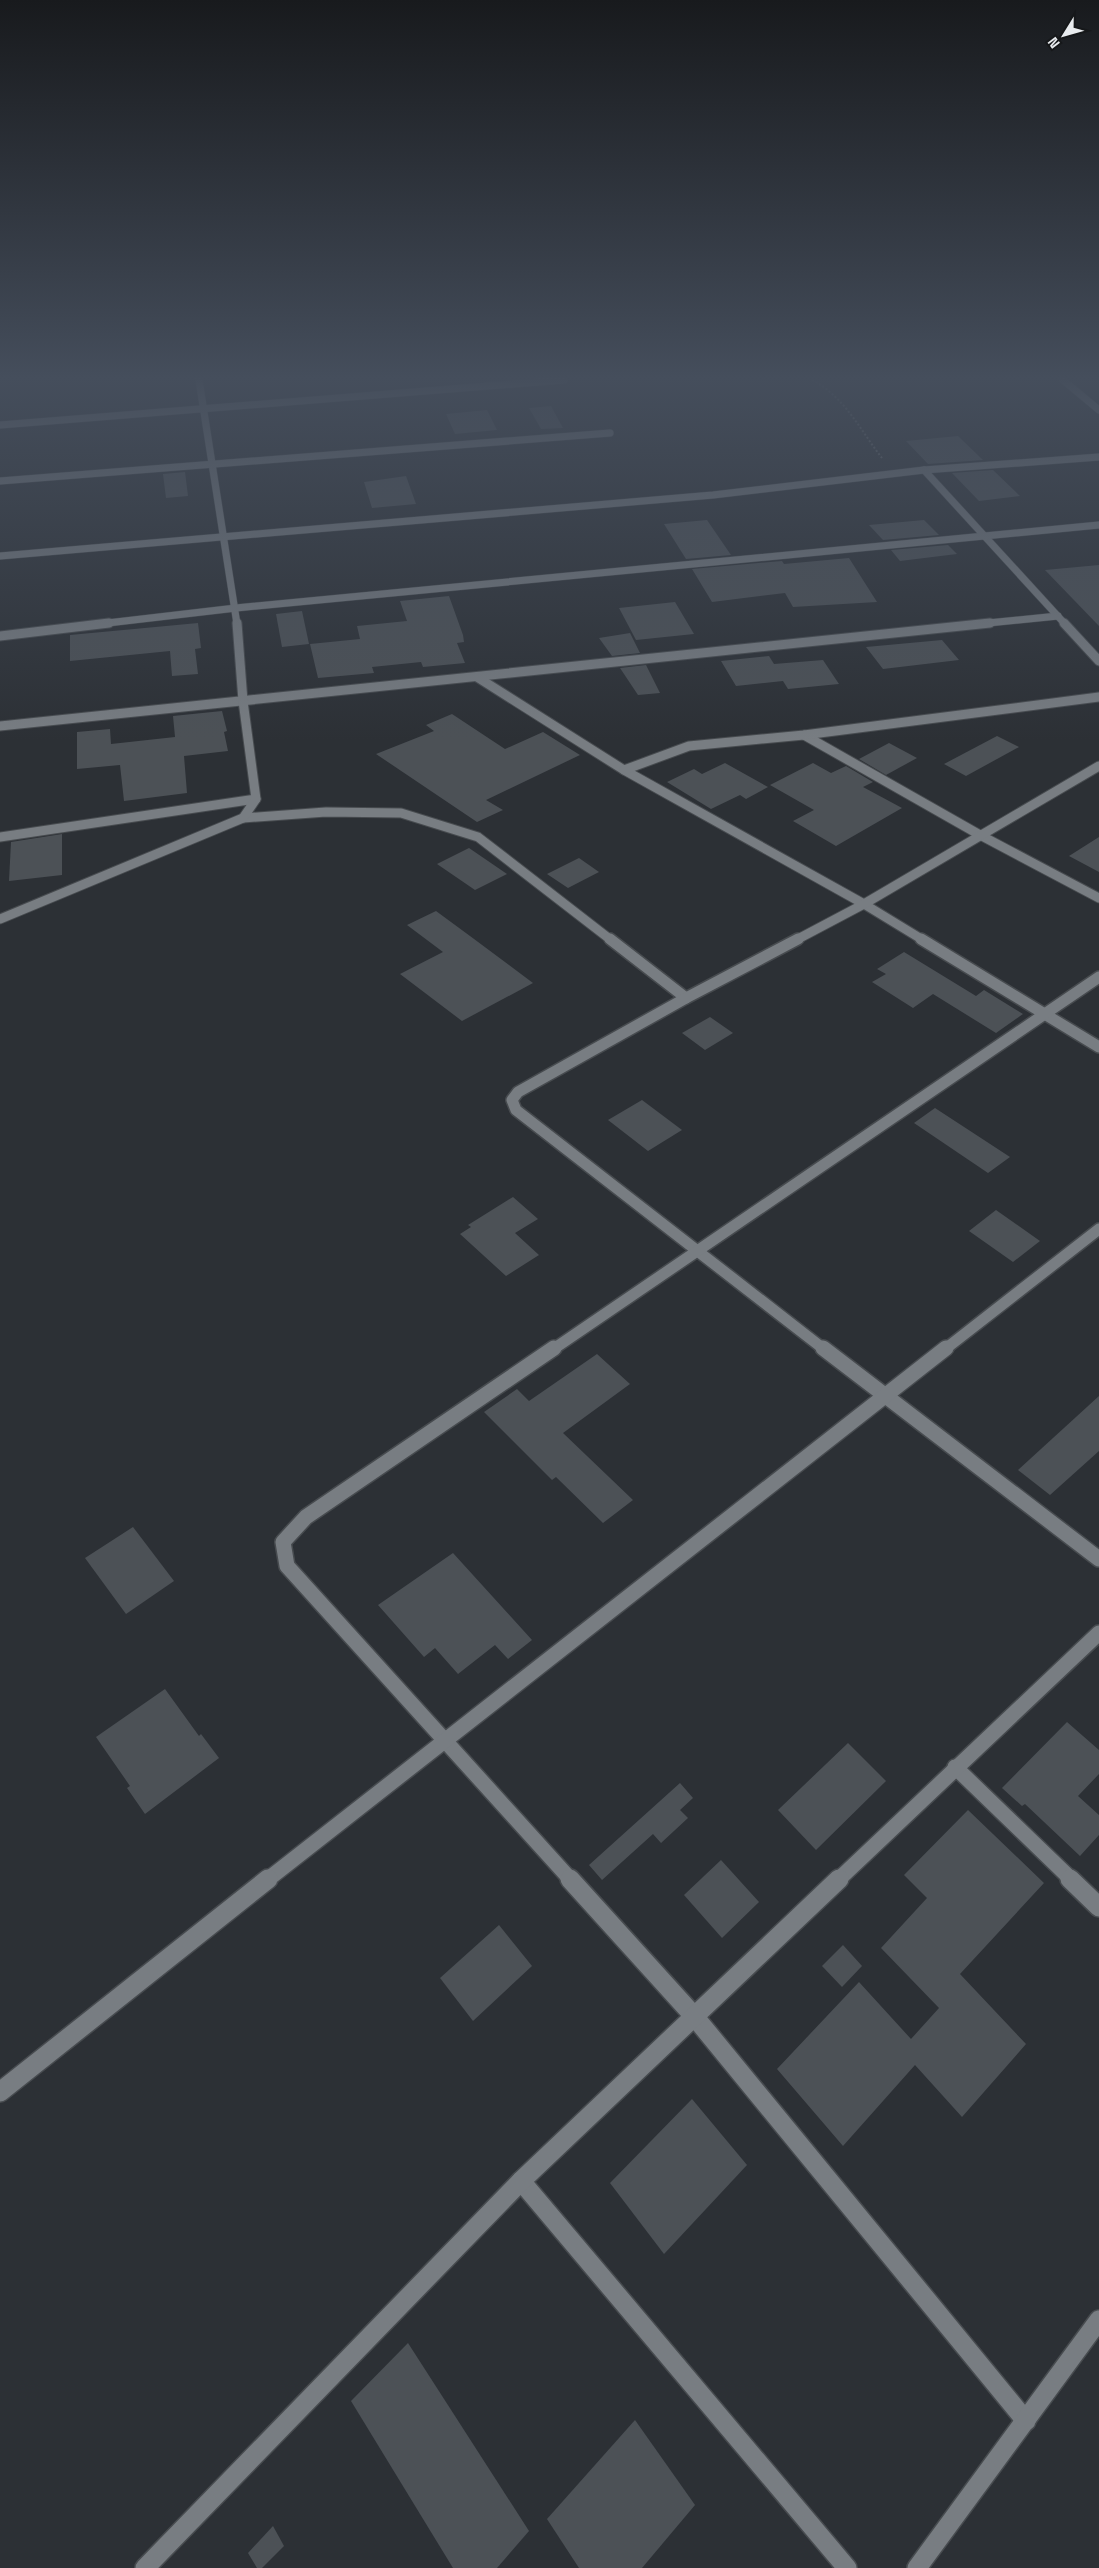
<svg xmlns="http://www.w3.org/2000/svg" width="1099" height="2568" viewBox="0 0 1099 2568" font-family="'Space Grotesk',sans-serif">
	<rect width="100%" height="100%" fill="#2c3035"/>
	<!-- building -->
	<g fill="#4c5156">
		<path d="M551,406L563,428L541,429L529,408Z"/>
		<path d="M487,410L497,430L455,434L446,414Z"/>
		<path d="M958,436L983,460L928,464L906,441Z"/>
		<path d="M993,470L1020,496L979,501L952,473Z"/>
		<path d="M185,472L188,496L166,498L163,474Z"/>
		<path d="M406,476L416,504L372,508L364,482Z"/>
		<path d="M707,520L731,555L686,559L664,524Z"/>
		<path d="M924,520L939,535L883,540L869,525Z"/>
		<path d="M948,545L957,554L900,561L891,550Z"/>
		<path d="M849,558L877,602L793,607L785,593L712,602L692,569L782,561L784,564Z"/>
		<path d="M1099,565V626L1045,570Z"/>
		<path d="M449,596L463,635L464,642L457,643L465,663L423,667L421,662L372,667L374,673L318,678L310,644L360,639L357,626L407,621L400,601Z"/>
		<path d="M675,602L694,634L636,640L619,608Z"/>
		<path d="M302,611L309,644L282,647L276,614Z"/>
		<path d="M198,623L201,648L195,649L198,674L172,676L170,651L70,661V635Z"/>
		<path d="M630,633L640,653L612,656L599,638Z"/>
		<path d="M942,640L959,660L883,669L866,647Z"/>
		<path d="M769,656L774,664L823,660L839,684L788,689L783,681L736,686L721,661Z"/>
		<path d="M646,665L660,693L638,695L620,668Z"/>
		<path d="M222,711L227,731L224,732L228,751L184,756L187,793L124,801L120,765L77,769V732L110,729L111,744L175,737L173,716Z"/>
		<path d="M452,714L505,749L543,732L580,755L486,800L503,810L477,822L376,754L434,731L426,725Z"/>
		<path d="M997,736L1019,747L966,776L944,764Z"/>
		<path d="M889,743L917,758L886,775L859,759Z"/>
		<path d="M725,763L768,787L746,799L740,795L711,809L667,782L694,769L702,774Z"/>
		<path d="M813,763L831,773L846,766L873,782L863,787L902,808L836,846L793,821L814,810L770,785Z"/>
		<path d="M62,834V875L9,881L11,842Z"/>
		<path d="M1099,837V872L1069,856Z"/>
		<path d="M469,848L507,874L475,890L437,864Z"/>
		<path d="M579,858L599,872L568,888L547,874Z"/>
		<path d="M436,911L470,936L533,983L462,1021L400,974L443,952L407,925Z"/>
		<path d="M904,952L976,996L984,990L1023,1014L996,1033L933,994L913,1008L872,982L886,974L877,969Z"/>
		<path d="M710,1017L733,1033L705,1050L682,1033Z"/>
		<path d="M642,1100L682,1130L648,1151L608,1120Z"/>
		<path d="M935,1108L1010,1157L988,1173L914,1123Z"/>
		<path d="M513,1197L538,1219L515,1233L539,1255L506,1276L460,1234L471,1227L468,1225Z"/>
		<path d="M996,1210L1040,1241L1013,1262L969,1231Z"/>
		<path d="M597,1354L630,1384L563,1433L633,1500L603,1523L556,1477L552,1480L484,1412L517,1389L529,1401Z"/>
		<path d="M1099,1396V1451L1050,1495L1018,1470Z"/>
		<path d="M133,1527L174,1581L126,1614L85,1558Z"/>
		<path d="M453,1553L532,1640L508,1659L495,1645L458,1674L435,1648L424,1657L378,1605Z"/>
		<path d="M165,1689L199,1736L201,1734L219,1758L145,1814L127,1788L130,1786L96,1737Z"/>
		<path d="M1067,1722L1099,1750V1774L1078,1796L1099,1815V1835L1080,1856L1025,1804L1022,1806L1002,1788Z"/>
		<path d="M848,1743L886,1781L816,1850L778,1810Z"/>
		<path d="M680,1783L693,1798L680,1810L688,1818L661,1843L653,1834L602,1880L589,1865Z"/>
		<path d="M968,1810L1044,1883L960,1974L1026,2044L962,2117L915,2065L843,2146L777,2069L859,1982L911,2039L939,2008L881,1948L927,1898L904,1875Z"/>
		<path d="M721,1860L759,1902L722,1938L684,1895Z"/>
		<path d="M499,1925L532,1966L473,2021L440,1978Z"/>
		<path d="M843,1945L862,1966L842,1987L822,1966Z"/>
		<path d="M692,2099L747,2165L664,2254L610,2183Z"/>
		<path d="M408,2343L529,2531L497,2568H453L351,2401Z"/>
		<path d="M635,2420L695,2505L642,2568H579L547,2519Z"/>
		<path d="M273,2526L284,2546L262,2568H257L248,2553Z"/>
	</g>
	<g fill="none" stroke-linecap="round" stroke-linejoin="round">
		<defs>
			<g id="street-far4">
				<path d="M199,380L237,624"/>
				<path d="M1063,380L1099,410"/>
				<path d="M0,425L564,380"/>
				<path d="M924,470L1065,624"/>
				<path d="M0,481L610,433"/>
				<path d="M0,556L713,495L924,470L1099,457"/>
				<path d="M99,624L236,608L1099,525"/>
				<path d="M978,624L1058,616"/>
			</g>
			<g id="street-far3">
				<path d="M1064,623L1099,661"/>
				<path d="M0,636L109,623"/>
				<path d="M477,677L624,770L864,904L923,940"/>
				<path d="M0,726L990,623"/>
				<path d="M804,735L980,835L1099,898"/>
				<path d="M624,770L689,746L804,735L1099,697"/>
				<path d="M243,818L326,812L401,813L478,837L611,940"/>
				<path d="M0,837L256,799"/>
				<path d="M0,919L243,818L256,799L243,701L237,623"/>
				<path d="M796,940L864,904L1099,766"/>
			</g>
			<g id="street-far2">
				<path d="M610,939L686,998"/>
				<path d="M798,939L686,998L518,1092L512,1100L516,1110L825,1350"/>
				<path d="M921,939L1099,1047"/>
				<path d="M552,1350L1099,977"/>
				<path d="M944,1350L1099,1229"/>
			</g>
			<g id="street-far1">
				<path d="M554,1348L306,1517L283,1542L287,1566L571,1880"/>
				<path d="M823,1348L1099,1559"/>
				<path d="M955,1767L1072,1880"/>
				<path d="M267,1880L946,1348"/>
				<path d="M838,1880L1099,1633"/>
			</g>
			<g id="street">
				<path d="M570,1879L694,2016L1026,2421"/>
				<path d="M1070,1879L1099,1907"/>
				<path d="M0,2092L268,1879"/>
				<path d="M521,2181L847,2568"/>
				<path d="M145,2568L521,2181L839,1879"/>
				<path d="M917,2568L1099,2320"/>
			</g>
		</defs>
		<!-- street-far4 casing -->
		<use href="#street-far4" stroke="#474b4f" stroke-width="8"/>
		<!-- street-far3 casing -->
		<use href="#street-far3" stroke="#474b4f" stroke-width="11"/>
		<!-- street-far2 casing -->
		<use href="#street-far2" stroke="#474b4f" stroke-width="14"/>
		<!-- street-far1 casing -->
		<use href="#street-far1" stroke="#474b4f" stroke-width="18"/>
		<!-- street casing -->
		<use href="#street" stroke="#474b4f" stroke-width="22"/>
		<!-- path -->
		<path stroke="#65696d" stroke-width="2" stroke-dasharray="2 2" stroke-linecap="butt" d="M812,380C845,397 860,430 882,458"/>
		<!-- street-far4 -->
		<use href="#street-far4" stroke="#787d82" stroke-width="7"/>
		<!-- street-far3 -->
		<use href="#street-far3" stroke="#787d82" stroke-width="9"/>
		<!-- street-far2 -->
		<use href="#street-far2" stroke="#787d82" stroke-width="11"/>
		<!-- street-far1 -->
		<use href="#street-far1" stroke="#787d82" stroke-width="15"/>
		<!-- street -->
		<use href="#street" stroke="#787d82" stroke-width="19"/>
	</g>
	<!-- sky -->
	<linearGradient id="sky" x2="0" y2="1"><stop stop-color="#181a1d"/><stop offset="0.51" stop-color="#454e5c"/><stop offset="1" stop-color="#454e5c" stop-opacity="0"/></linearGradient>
	<rect width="1099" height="740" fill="url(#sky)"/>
	<!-- north arrow -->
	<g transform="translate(1064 35) rotate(233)" stroke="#16181a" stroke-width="4" paint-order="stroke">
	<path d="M0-4L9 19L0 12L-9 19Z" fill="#e9ecef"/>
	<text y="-8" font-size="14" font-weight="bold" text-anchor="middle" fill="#e9ecef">N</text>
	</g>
</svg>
